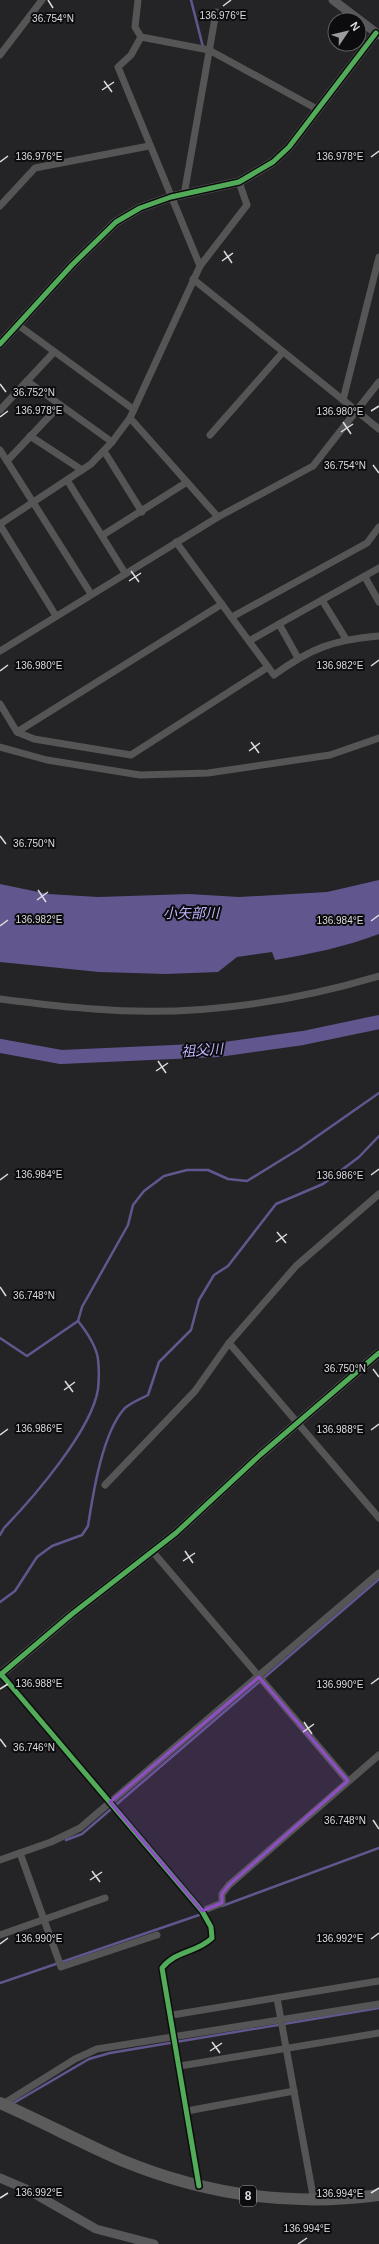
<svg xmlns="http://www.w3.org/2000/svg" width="379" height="2244" viewBox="0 0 379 2244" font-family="Arial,'Noto Sans JP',sans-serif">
	<rect width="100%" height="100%" fill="#242325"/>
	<!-- water -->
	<path fill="#62568e" d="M379,880V934C345,947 310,954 275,960L272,952L237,957L218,972L166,974L99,972L0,962V884L48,894L98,897L189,894L239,897L327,892Z"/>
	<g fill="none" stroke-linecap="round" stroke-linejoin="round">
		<!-- stream -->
		<g stroke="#62568e" stroke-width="2.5">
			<path d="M191,0L203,47"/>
			<path d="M0,1338L27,1356L78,1321L82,1307L128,1225L133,1205L144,1191L164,1176L187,1170H208L228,1179L247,1181L299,1149L379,1093"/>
			<path d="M0,1535L4,1528C33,1498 92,1430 98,1389C99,1380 99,1368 98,1359C96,1345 86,1331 78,1321"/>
			<path d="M0,1602L15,1591L37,1557L52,1546L82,1535L88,1526C93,1494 102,1434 124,1409C130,1403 141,1399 148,1395L159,1362L191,1330L199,1300L214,1275L228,1266L276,1204L323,1184L359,1157L379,1136"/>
			<path d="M66,1840L82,1834L379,1579"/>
			<path d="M222,1906L379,1848"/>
			<path d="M0,1983L202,1914"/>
			<path d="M12,2104L89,2059L110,2053L379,2008"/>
		</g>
		<!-- river -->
		<path stroke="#62568e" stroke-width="14" d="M0,1046L61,1057L218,1050L303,1038L379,1022"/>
		<!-- street -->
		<g stroke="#555556" stroke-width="7">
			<path d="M138,0L135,27L141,37L209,50L317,109"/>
			<path d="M141,37L131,55L118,67L200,266"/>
			<path d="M0,55L42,0"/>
			<path d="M184,195L216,12"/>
			<path d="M0,206L35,168L149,146"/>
			<path d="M193,279L379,429"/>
			<path d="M18,325L133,409"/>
			<path d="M27,381L112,442"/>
			<path d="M343,400L379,257"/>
			<path d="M0,410L54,352"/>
			<path d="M130,418L218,517"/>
			<path d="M210,435L283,352"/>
			<path d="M30,436L82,470"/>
			<path d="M0,450L91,594"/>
			<path d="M104,451L142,512"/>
			<path d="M7,461L60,405"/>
			<path d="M67,480L125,573"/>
			<path d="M0,524L91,464L112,442L130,418L200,266L247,205L239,182"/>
			<path d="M0,525L56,616"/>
			<path d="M103,535L187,482"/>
			<path d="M176,542L274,675C311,648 333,640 379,636"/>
			<path d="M365,577L379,602"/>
			<path d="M322,600L346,639"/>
			<path d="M232,617L367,543L379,527"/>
			<path d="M279,624L379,568"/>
			<path d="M249,641L279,624L298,658"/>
			<path d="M0,651L218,517L313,466L379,382"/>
			<path d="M0,704L17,732L34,739L131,755L268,667"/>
			<path d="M17,732L222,604"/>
			<path d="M0,747L47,760L140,775L208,773L330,755L379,738"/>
			<path d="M0,999C31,1003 62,1007 94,1009C189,1017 288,1003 379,976"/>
			<path d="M229,1343L379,1518"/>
			<path d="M105,1485L195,1391L229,1343L296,1266L379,1194"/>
			<path d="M153,1552L348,1781"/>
			<path d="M1,1674L202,1911L211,1927L212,1938C197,1953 176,1950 162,1968L199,2186"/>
			<path d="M20,1853L61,1967L157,1935"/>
			<path d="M0,1860L51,1842L80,1828L379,1573"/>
			<path d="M202,1911L222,1903V1894L229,1885L379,1755"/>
			<path d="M0,1935L105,1898"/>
			<path d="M277,1998L314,2201"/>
			<path d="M172,2015L379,1981"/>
			<path d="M180,2066L379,2033"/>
			<path d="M3,2104L75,2059L97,2049L379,2004"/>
			<path d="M187,2111L294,2091"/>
		</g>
		<!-- secondary -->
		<g stroke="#585759" stroke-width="9">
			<path d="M333,0L379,35"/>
			<path d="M0,344L72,265L116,222L140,208L171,197L239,182L273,162L289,147L376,33"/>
			<path d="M0,1675L72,1614L176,1533L260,1455L379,1353"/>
			<path d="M0,2178L28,2190L96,2229L154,2244"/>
		</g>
		<!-- highway -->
		<path stroke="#5b5b5c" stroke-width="12" d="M0,2103C41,2121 80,2142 121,2160C203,2194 291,2207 379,2195"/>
		<defs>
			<g id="cycleway">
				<path d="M0,344L72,265L116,222L140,208L171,197L239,182L273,162L289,147L376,33"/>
				<path d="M1,1674L202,1911L211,1927L212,1938C197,1953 176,1950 162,1968L199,2186"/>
				<path d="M0,1675L72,1614L176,1533L260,1455L379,1353"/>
			</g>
		</defs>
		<!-- cycleway casing -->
		<use href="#cycleway" stroke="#0c0c0e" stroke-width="8"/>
		<!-- cycleway -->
		<use href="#cycleway" stroke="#51ab58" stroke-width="5"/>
	</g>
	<!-- marked area -->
	<path fill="#8e4fc5" fill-opacity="0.2" stroke="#8e4fc5" stroke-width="3" stroke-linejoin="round" d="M259,1677L348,1781L229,1885L222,1894V1903L202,1911L110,1802Z"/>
	<!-- ticks -->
	<path fill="none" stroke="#dcdbde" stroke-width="1.5" d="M48,0L53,8M223,6L231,0M104,81L112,92M102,90L114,82M371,157L379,151M0,162L8,156M224,251L232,263M222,261L233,253M0,384L6,392M371,411L379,406M0,417L8,411M343,422L351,434M341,432L353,424M373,465L379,473M131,571L139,582M129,581L141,573M371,666L379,660M0,671L8,665M251,742L259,753M249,751L260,743M0,836L6,844M38,890L46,902M37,900L48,892M371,921L379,915M0,926L8,920M158,1061L166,1073M156,1071L168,1063M371,1175L379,1169M0,1180L8,1174M277,1232L286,1243M276,1242L287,1234M0,1287L6,1296M373,1369L379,1377M65,1381L73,1392M64,1390L75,1382M371,1430L379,1424M0,1435L8,1429M185,1551L193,1563M183,1561L195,1553M371,1684L379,1678M0,1689L8,1684M304,1722L312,1734M303,1732L314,1724M0,1739L6,1747M373,1820L379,1829M92,1871L100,1882M90,1880L102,1872M371,1939L379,1933M0,1944L8,1938M212,2042L220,2053M210,2051L222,2043M371,2193L379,2188M0,2198L8,2193M298,2244L307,2238"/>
	<g text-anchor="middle" stroke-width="4" stroke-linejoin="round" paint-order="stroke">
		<!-- shield labels -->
		<rect fill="#0c0c0e" stroke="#9e9da0" stroke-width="1" x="240" y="2186" width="16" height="20" rx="3"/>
		<g font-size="12" font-weight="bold" fill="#dcdbde">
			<text x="248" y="2200">8</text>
		</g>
		<!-- water labels -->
		<g font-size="14" font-style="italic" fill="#bfb2fa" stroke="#0c0c0e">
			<text x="191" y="918">小矢部川</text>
			<text transform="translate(202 1050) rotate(-4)" y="5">祖父川</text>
		</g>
	</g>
	<g font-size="10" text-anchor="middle" fill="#dcdbde" stroke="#0c0c0e" stroke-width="4" stroke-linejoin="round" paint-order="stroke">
		<text x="223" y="19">136.976°E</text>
		<text x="53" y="22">36.754°N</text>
		<text x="39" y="160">136.976°E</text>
		<text x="340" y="160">136.978°E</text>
		<text x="34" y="396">36.752°N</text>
		<text x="39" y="414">136.978°E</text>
		<text x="340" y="415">136.980°E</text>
		<text x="345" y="469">36.754°N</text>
		<text x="39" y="669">136.980°E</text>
		<text x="340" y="669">136.982°E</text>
		<text x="34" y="847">36.750°N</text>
		<text x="39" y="923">136.982°E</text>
		<text x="340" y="924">136.984°E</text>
		<text x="39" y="1178">136.984°E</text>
		<text x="340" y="1179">136.986°E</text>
		<text x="34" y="1299">36.748°N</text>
		<text x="345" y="1372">36.750°N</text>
		<text x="39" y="1432">136.986°E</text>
		<text x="340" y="1433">136.988°E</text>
		<text x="39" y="1687">136.988°E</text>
		<text x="340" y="1688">136.990°E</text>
		<text x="34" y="1751">36.746°N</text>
		<text x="345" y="1824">36.748°N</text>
		<text x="39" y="1942">136.990°E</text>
		<text x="340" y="1942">136.992°E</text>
		<text x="39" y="2196">136.992°E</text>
		<text x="340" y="2197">136.994°E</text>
		<text x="307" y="2232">136.994°E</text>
	</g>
	<!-- north arrow -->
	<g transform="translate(347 32) rotate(55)"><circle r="19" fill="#0c0c0e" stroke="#5f5f61"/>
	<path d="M0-3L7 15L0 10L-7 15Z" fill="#9c9b9d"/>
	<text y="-6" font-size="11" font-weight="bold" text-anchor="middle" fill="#dcdbde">N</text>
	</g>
</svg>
